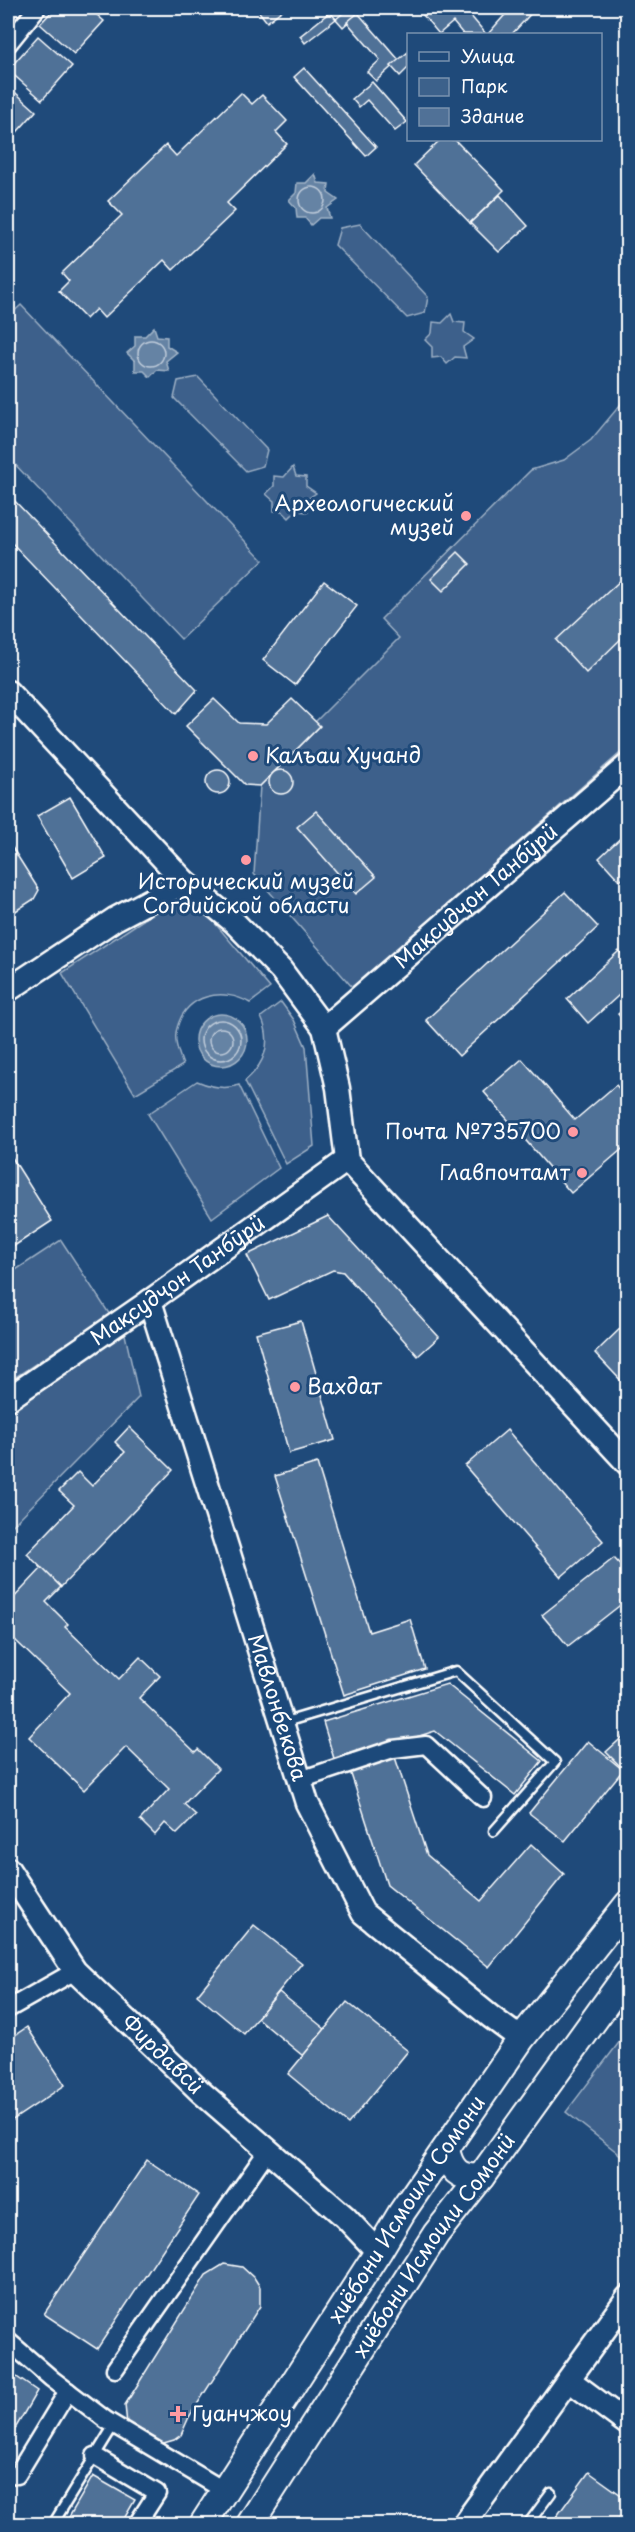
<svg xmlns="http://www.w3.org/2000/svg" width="635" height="2532" viewBox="0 0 635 2532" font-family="'Playpen Sans',sans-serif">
	<rect width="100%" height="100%" fill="#1f4a7a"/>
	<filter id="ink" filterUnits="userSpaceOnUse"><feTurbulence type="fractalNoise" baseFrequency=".0167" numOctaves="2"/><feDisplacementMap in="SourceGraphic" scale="12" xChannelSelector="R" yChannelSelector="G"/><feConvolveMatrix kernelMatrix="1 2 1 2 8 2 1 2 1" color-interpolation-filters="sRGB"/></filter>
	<g filter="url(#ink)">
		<!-- green -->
		<g fill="#3c618b" stroke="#9eb0c5" stroke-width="1.5">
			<path d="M360,224L428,297L425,313L407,318L335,245L340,228Z"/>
			<path d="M21,305L263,560L181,639L8,457V317Z"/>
			<path d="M451,314L454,322L465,323L464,332L474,339L463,347L466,358L455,357L447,364L441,357L432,358V347L425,340L432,333L433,322L442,323Z"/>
			<path d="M198,377L267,450L263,466L246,471L174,398L178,381Z"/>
			<path d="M627,385V747L353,988L254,874L260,786L319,727L315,722L399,638L381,619L531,470L564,460L591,440L621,404Z"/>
			<path d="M293,467L296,476L306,477V486L316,493L305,501L308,512L296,511L289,518L282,511H274V501L266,494L274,486V476L284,477Z"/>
			<path d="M189,898L196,901L270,988L250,1003C223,987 186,994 177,1028C173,1040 179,1054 183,1065L135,1094L62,973L172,901Z"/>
			<path d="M281,1002L294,1020L306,1047L314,1146L286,1164L245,1081C265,1064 273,1042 261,1017Z"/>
			<path d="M197,1081C211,1087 225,1090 239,1085L279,1168L212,1218L148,1114Z"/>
			<path d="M61,1240L110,1315L8,1382V1275Z"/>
			<path d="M122,1321L139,1397L8,1530V1398Z"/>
			<path d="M627,2032H628L627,2160L566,2112Z"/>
		</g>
		<!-- water -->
		<g fill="#6583a4" stroke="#a3b5c8" stroke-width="1.5">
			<path d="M315,174L318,183L329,184L328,193L338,200L327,208L330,218H319L311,225L305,218H297L296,208L289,200L296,193L297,183H306Z"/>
			<path d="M154,327L157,336L167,337V346L177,352L166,361L169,371L157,370L150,377L144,371H135V361L127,353L135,346V336H145Z"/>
			<circle cx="221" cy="1040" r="26"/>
		</g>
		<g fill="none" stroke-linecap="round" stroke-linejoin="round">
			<!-- shore -->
			<g stroke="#c1cddb" stroke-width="1.5">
				<circle cx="312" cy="200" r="13"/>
				<circle cx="151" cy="353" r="13"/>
				<circle cx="221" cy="1040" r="20"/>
				<circle cx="221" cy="1040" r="12"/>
			</g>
		</g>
		<!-- building -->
		<g fill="#507197" stroke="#fff" stroke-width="1.5">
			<path d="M55,8H89L104,21L74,54L40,24Z"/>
			<path d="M256,8H285L267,22Z"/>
			<path d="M349,8H354L358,13L343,27L336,19Z"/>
			<path d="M417,8H464L486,34H463L453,22L439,34Z"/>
			<path d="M511,8H536L512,34H488Z"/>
			<path d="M330,12L336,19L305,43L300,36Z"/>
			<path d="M358,13L399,60L376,81L367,72L380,60L347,22Z"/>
			<path d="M38,36L72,66L42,100L8,70Z"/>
			<path d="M408,52V68L400,76L391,66Z"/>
			<path d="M304,68L376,147L366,156L294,77Z"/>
			<path d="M372,82L407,122L395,131L367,100L359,107L352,99Z"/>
			<path d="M8,86L36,111L8,142Z"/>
			<path d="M241,93L252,104L262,95L287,121L276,132L287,144L227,203L235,211L173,270L164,260L104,318L96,309L86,319L59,291L69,281L62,273L122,215L108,201L166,145L176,156Z"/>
			<path d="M440,140H455L504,190L470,223L414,165Z"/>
			<path d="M500,195L528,226L499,252L470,223Z"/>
			<path d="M8,494L197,690L176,714L8,539Z"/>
			<path d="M458,552L470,564L443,591L431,579Z"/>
			<path d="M623,578L628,583V632L586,673L556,640Z"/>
			<path d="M324,581L357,606L295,685L263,660Z"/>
			<path d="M214,699L239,723L266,724L292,699L320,726L260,786L245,785L186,726Z"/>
			<circle cx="218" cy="782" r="12"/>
			<circle cx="281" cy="782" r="12"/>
			<path d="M70,797L106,858L73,878L37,816Z"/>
			<path d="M316,811L376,877L356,894L297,827Z"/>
			<path d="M628,831V874L620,881L599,858Z"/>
			<path d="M8,841L39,890L34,899L8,916Z"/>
			<path d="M565,892L598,927L459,1056L426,1020Z"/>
			<path d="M619,951L628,960V987L588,1023L567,999Z"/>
			<path d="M628,1006V1025L618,1014Z"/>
			<path d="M522,1059L575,1120L616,1085L628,1099V1144L571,1193L484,1092Z"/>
			<path d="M8,1151L52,1221L8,1250Z"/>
			<path d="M328,1216L439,1337L418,1356L343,1272L333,1270L269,1300L247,1255Z"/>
			<path d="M301,1321L335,1440L289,1453L256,1333Z"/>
			<path d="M628,1321V1388L595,1353Z"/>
			<path d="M129,1427L173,1470L61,1587L27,1554L74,1505L59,1491L78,1472L92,1486L125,1452L115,1442Z"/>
			<path d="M507,1430L603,1541L561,1577L465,1466Z"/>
			<path d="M317,1463L369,1632L410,1619L425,1669L344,1695L275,1476Z"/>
			<path d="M614,1558L628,1573V1599L568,1646L542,1615Z"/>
			<path d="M42,1568L61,1587L46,1602L68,1624L65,1627L119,1679L140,1657L160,1676L139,1698L195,1752L198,1749L218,1769L184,1804L196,1815L177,1834L165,1823L155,1835L140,1820L169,1789L126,1747L84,1790L29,1737L70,1693L13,1638L8,1643V1604Z"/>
			<path d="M628,1594V1610L620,1601Z"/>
			<path d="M447,1684L542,1761L515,1795L435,1731L335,1762L323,1722Z"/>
			<path d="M628,1732V1774L606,1752Z"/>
			<path d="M588,1741L623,1770L565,1841L529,1813Z"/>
			<path d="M394,1754L427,1855L481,1901L531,1844L564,1874L489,1967L387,1885L349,1768Z"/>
			<path d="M254,1925L302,1963L244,2034L197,1995Z"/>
			<path d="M279,1992L325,2029L303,2056L257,2018Z"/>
			<path d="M347,2002L408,2051L348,2124L288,2074Z"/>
			<path d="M27,2027L65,2085L8,2123V2040Z"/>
			<path d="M147,2160L199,2195L97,2349L44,2314Z"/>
			<path d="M224,2264L242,2267L255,2279L260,2287V2306L189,2417L181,2435L174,2440L157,2445L127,2424L125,2405L206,2275Z"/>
			<path d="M8,2371L37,2391L8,2441Z"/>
			<path d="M589,2472L628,2500V2506L615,2524H551Z"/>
			<path d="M93,2476L135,2500L121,2524H65Z"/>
		</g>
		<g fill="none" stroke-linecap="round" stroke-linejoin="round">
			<defs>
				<g id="lane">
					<path d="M282,1723L456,1671L555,1762L494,1831"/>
					<path d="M53,2524L114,2425"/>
					<path d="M528,2524L551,2493"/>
				</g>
				<g id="street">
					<path d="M8,44L37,8"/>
					<path d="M300,1780L393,1749L426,1745L483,1798"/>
					<path d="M8,2009L75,1971"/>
					<path d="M8,2341L52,2379L106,2420L225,2491"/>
					<path d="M115,2369L268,2150"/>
					<path d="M95,2456L157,2493L137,2524"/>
					<path d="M17,2475L68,2391"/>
				</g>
				<g id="secondary">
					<path d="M8,692L185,882L234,922L281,970L324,1028L338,1088L347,1160L628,1464"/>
					<path d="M8,990L115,919L185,882"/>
					<path id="s1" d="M324,1028L628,765"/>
					<path id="s2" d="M150,1301L307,1803L363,1913L491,2017L521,2039"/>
					<path id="s3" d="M8,1399L150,1301L347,1160"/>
					<path id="s4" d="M8,1869L75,1971L201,2092L345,2217L378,2252"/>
					<path d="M569,2380L628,2424"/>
					<path d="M464,2524L628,2297"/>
				</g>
				<g id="primary">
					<path d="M446,2149C450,2170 459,2179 481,2177"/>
					<path id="s5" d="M203,2524L378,2252L402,2212L521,2039L628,1904"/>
					<path id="s6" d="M250,2524L436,2234L481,2177L628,1973"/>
				</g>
			</defs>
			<!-- lane casing -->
			<use href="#lane" stroke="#fff" stroke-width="13"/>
			<!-- street casing -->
			<use href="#street" stroke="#fff" stroke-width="21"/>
			<!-- secondary casing -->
			<use href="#secondary" stroke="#fff" stroke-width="27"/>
			<!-- primary casing -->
			<use href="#primary" stroke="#fff" stroke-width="30"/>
			<!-- lane -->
			<use href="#lane" stroke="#1f4a7a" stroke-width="8"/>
			<!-- street -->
			<use href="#street" stroke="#1f4a7a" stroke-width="16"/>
			<!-- secondary -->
			<use href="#secondary" stroke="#1f4a7a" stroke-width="22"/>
			<!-- primary -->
			<use href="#primary" stroke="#1f4a7a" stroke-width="26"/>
		</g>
	</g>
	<!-- markers -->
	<g fill="#ff9aa2" stroke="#1f4a7a" stroke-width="2">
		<circle cx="466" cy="516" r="6"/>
		<circle cx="253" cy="756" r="6"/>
		<circle cx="246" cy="860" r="6"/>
		<circle cx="573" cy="1132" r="6"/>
		<circle cx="582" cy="1173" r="6"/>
		<circle cx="295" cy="1387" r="6"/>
		<path d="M175 2405h6v6h6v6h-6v6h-6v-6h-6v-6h6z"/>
	</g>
	<g text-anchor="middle" stroke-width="6" stroke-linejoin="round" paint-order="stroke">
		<!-- poi labels -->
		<g font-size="21" fill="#fff" stroke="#1f4a7a" text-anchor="end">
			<text x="454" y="511">Археологический<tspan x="454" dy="24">музей</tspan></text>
			<text x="265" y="763" text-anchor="start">Калъаи Хучанд</text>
			<text x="246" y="889" text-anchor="middle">Исторический музей<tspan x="246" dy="24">Согдийской области</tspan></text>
			<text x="561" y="1139">Почта №735700</text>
			<text x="570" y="1180">Главпочтамт</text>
			<text x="307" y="1394" text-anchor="start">Вахдат</text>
			<text x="192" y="2421" text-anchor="start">Гуанчжоу</text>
		</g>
		<!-- street labels -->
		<g font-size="21" fill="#fff" stroke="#1f4a7a">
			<text dy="7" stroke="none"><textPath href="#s1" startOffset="201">Мақсудҷон Танбӯрӣ</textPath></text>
			<text dy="7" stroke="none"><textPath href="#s3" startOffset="207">Мақсудҷон Танбӯрӣ</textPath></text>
			<text dy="7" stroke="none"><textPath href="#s2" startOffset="426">Мавлонбекова</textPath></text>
			<text dy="7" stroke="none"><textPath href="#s4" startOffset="243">Фирдавсӣ</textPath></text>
			<text dy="7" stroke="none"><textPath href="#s5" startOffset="375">хиёбони Исмоили Сомони</textPath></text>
			<text dy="7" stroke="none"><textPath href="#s6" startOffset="334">хиёбони Исмоили Сомонӣ</textPath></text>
		</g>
	</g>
	<!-- margin -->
	<rect width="635" height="2532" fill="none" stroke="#1f4a7a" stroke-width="30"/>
	<rect x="15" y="15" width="605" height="2502" fill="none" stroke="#fff" stroke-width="2" filter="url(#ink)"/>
	<!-- legend -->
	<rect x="407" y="33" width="195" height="108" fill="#1f4a7a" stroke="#7992af" stroke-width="1.5"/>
	<rect x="419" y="52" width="30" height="9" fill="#1f4a7a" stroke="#7992af" stroke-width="1.5"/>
	<text x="461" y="63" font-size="18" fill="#ffffff">Улица</text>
	<rect x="419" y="78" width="30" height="18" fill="#3c618b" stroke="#7992af" stroke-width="1.5"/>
	<text x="461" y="93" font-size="18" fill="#ffffff">Парк</text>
	<rect x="419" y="108" width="30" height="18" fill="#507197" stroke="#7992af" stroke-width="1.5"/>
	<text x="461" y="123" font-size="18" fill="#ffffff">Здание</text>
</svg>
